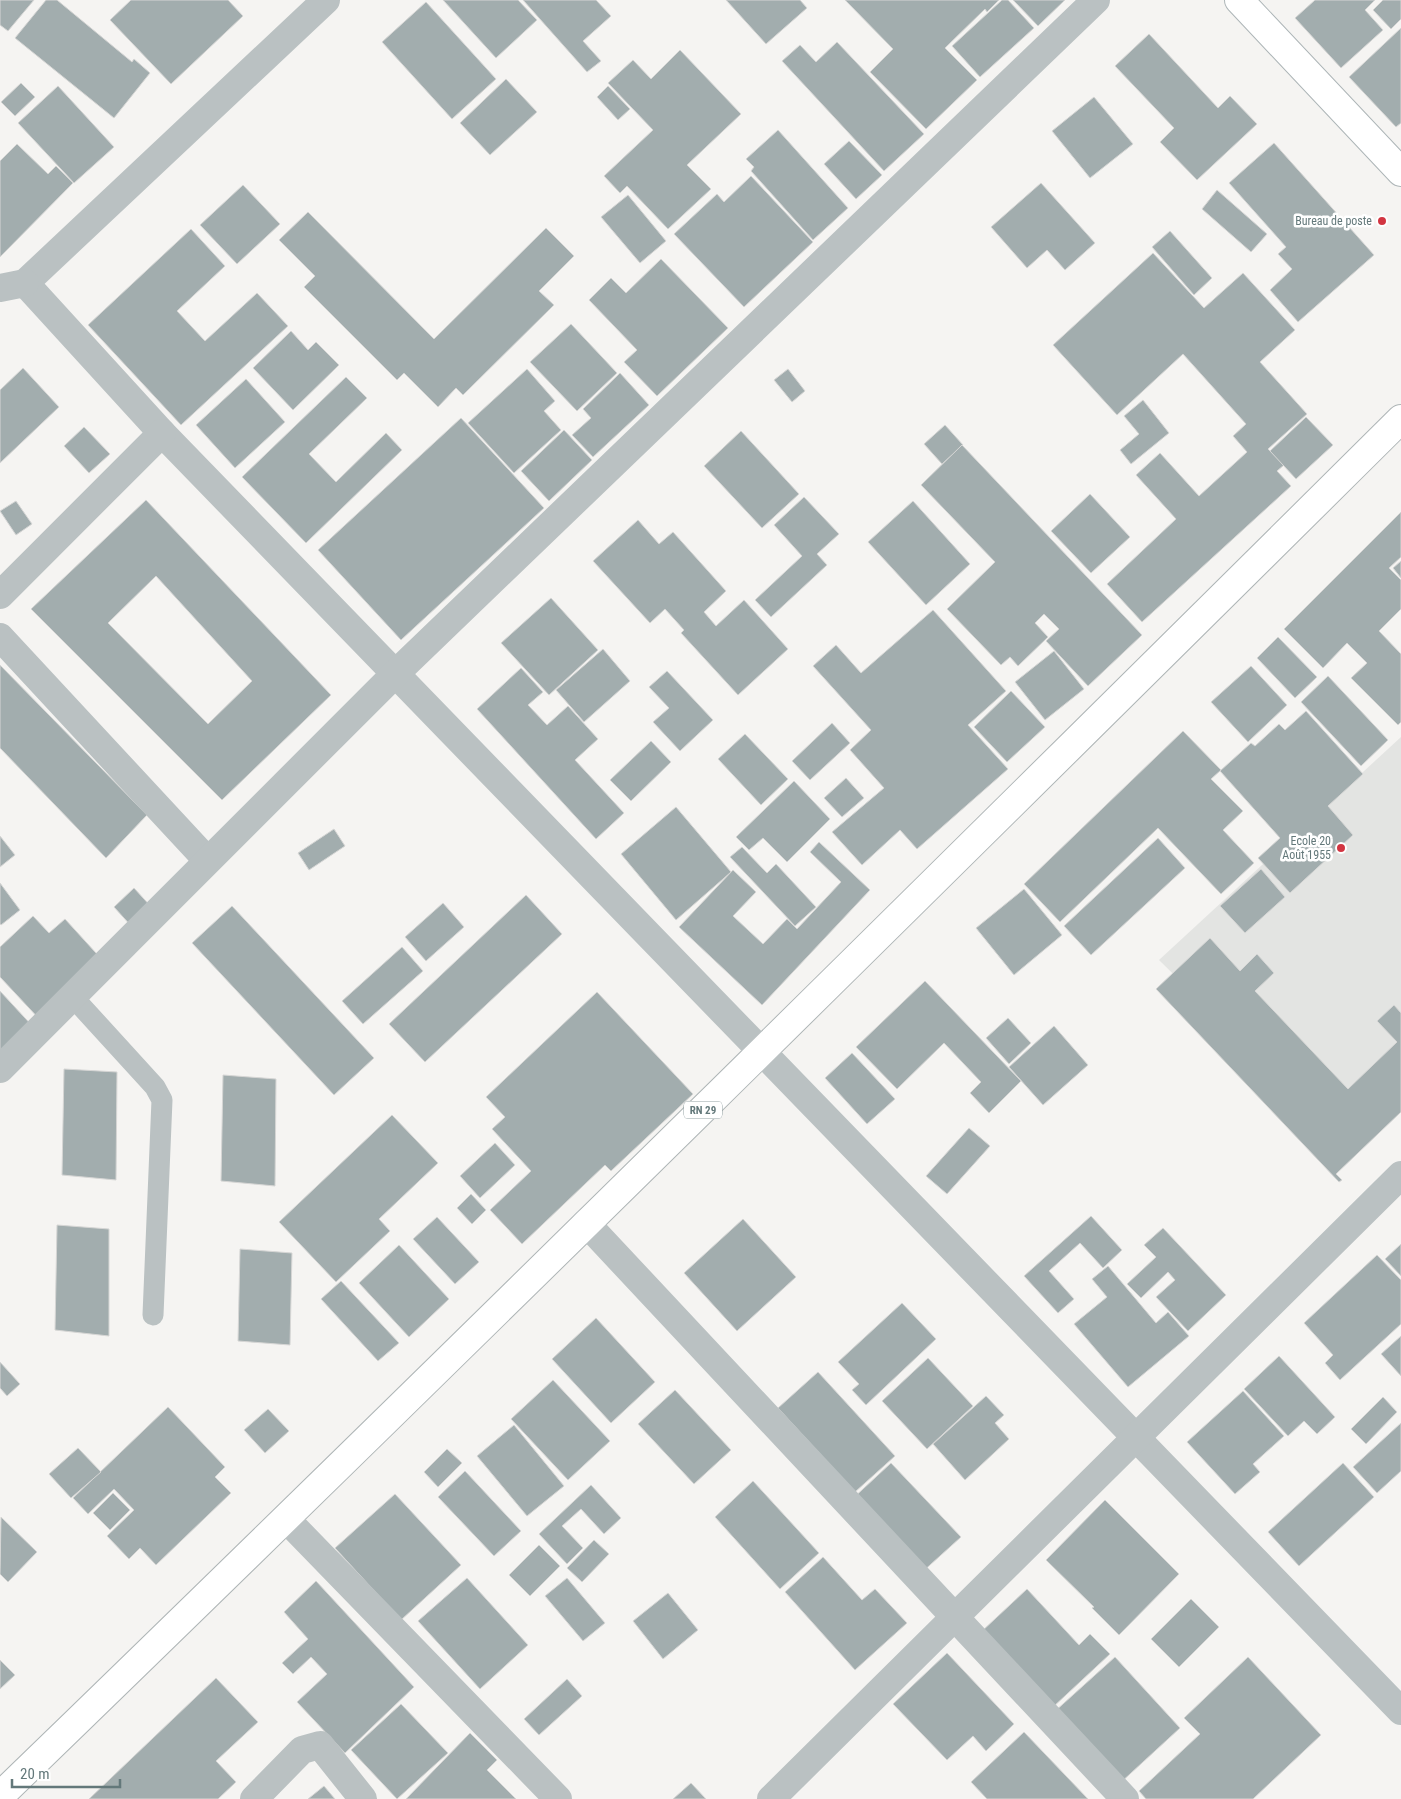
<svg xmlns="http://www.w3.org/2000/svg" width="1401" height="1799" viewBox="0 0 1401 1799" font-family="'Roboto Condensed',sans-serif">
	<rect width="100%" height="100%" fill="#f5f4f2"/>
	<!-- built -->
	<path fill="#e3e4e2" d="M1401,737V1107L1355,1153L1159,960Z"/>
	<!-- building -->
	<g fill="#a2adae" stroke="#d6d6d5" fill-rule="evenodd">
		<path d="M0,0H34L8,31L0,25Z"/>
		<path d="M46,0H57L132,62L134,59L150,73L114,118L15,38Z"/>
		<path d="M131,0H228L243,16L171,84L110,20Z"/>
		<path d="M443,0H518L537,20L496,58Z"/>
		<path d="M523,0H596L611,16L583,41L601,61L587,72Z"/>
		<path d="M726,0H800L807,8L766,44Z"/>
		<path d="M845,0H999L987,12L985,9L945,48L977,80L926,129L870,72L893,49Z"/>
		<path d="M1002,0H1008L1034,28L980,77L952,46Z"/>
		<path d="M1013,0H1065L1038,26Z"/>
		<path d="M1315,0H1375L1365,10L1383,30L1341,68L1295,18Z"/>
		<path d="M1383,0H1401V19L1391,29L1373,10Z"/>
		<path d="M426,2L496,79L452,119L382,42Z"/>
		<path d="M1401,28V123L1396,127L1349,77Z"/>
		<path d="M1149,34L1218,108L1230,96L1257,124L1197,180L1160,142L1174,128L1115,66Z"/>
		<path d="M837,42L924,134L884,171L782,61L800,45L816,62Z"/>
		<path d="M680,50L741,114L687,165L711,189L668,229L627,186L620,193L604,176L653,130L608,83L633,60L651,79Z"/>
		<path d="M506,79L537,112L490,155L460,123Z"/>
		<path d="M21,83L35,97L15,116L1,102Z"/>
		<path d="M58,86L114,147L74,183L18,123Z"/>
		<path d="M608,86L630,109L618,120L597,97Z"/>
		<path d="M1094,97L1133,144L1090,178L1052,131Z"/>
		<path d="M778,130L848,208L813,240L751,171L754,167L746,159Z"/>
		<path d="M849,141L882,175L856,199L824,164Z"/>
		<path d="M1274,143L1374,255L1298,322L1270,290L1292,269L1278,254L1286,247L1229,183Z"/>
		<path d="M17,144L48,174L56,166L73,183L0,257V161Z"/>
		<path d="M751,176L813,242L744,307L674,234L717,194L724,202Z"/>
		<path d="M1041,183L1095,243L1065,270L1047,250L1027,268L991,227Z"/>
		<path d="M243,185L280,224L237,264L200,225Z"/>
		<path d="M1217,190L1267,234L1251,252L1202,209Z"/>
		<path d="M628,195L666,241L640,263L601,217Z"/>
		<path d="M308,212L434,339L546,228L574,256L539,291L554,305L463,395L456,388L438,407L404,373L397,380L304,287L315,276L279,240Z"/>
		<path d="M191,229L225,266L177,311L205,341L257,293L288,326L181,425L88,325Z"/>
		<path d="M1170,231L1212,278L1194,295L1152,247Z"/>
		<path d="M1153,253L1204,308L1243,273L1295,330L1260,362L1307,414L1268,449L1284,465L1277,471L1291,486L1142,622L1107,584L1176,519L1136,475L1160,453L1199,496L1247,452L1233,436L1246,424L1183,354L1117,415L1053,345Z"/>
		<path d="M661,259L728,328L657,396L624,362L637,350L589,300L611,278L626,293Z"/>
		<path d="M571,324L617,373L577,411L530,362Z"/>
		<path d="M291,331L308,350L316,342L339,365L293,410L253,368Z"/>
		<path d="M23,368L59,407L0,463V390Z"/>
		<path d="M527,369L555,401L544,411L561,430L514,473L468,423Z"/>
		<path d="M788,369L805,391L792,402L774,380Z"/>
		<path d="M620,373L649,405L593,457L572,435L591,418L583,409Z"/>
		<path d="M346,377L367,398L309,454L336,482L386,433L402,450L306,543L242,477Z"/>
		<path d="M246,379L285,422L235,468L196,425Z"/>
		<path d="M1143,400L1169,433L1131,464L1120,450L1139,434L1124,416Z"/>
		<path d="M1306,417L1333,445L1296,479L1270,451Z"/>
		<path d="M461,418L544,508L401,640L318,550Z"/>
		<path d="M945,425L963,445L942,464L924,444Z"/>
		<path d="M84,427L110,454L89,473L64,446Z"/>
		<path d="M564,430L592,460L549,501L521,471Z"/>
		<path d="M741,431L799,494L762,528L704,466Z"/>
		<path d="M962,445L1142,635L1088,686L1046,641L1059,629L1044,614L1035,623L1048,637L1018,666L1010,657L1001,665L947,609L995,562L921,485Z"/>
		<path d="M1090,494L1130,537L1091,573L1051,531Z"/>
		<path d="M804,497L839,534L817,554L827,565L771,617L755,600L802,556L774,525Z"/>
		<path d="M146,500L331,695L222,800L31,609ZM156,576L252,681L208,724L108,623Z"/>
		<path d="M16,501L32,524L16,535L0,511Z"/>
		<path d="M913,501L970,564L926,605L868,542Z"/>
		<path d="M1401,512V557L1389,568L1401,580V609L1379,631L1401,654V722L1398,725L1351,678L1367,663L1347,643L1323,668L1284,629Z"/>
		<path d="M638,520L659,544L673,532L726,591L704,612L716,626L744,600L788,649L738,695L681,633L684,630L665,609L650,623L593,561Z"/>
		<path d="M1401,561V578L1393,568Z"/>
		<path d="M551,598L598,650L549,695L501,643Z"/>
		<path d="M933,610L1006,691L968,725L1008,769L917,849L900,830L862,865L832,832L884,788L850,750L871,730L813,666L836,645L861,673Z"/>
		<path d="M1278,637L1317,677L1295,698L1257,658Z"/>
		<path d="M603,649L630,681L584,722L556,690Z"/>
		<path d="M1054,651L1084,689L1045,720L1015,682Z"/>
		<path d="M0,665L147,815L106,858L0,748Z"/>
		<path d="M1251,666L1287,705L1248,742L1211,702Z"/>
		<path d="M521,668L543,692L528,705L547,725L568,706L598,739L575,760L624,813L596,839L477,709Z"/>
		<path d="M667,671L713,720L680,751L653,722L669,708L649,687Z"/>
		<path d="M1328,676L1388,740L1361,766L1301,702Z"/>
		<path d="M1011,691L1045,727L1007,762L974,727Z"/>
		<path d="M1306,711L1363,774L1328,806L1353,835L1290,893L1258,858L1280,838L1220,771L1251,743L1255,746L1279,724L1285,730Z"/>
		<path d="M832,723L850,743L810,780L792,761Z"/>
		<path d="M1183,731L1221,770L1211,779L1243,811L1223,830L1254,863L1221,894L1158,828L1060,922L1024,884Z"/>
		<path d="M745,734L788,779L761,805L718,759Z"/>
		<path d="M651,741L671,762L631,801L610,780Z"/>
		<path d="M846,778L864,798L842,817L824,798Z"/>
		<path d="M794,781L830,819L787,862L763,838L749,850L736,837Z"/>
		<path d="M676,807L731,872L676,920L621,854Z"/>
		<path d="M334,829L345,846L309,870L298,853Z"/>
		<path d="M0,836L15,855L0,867Z"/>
		<path d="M1158,838L1185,868L1091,955L1064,926Z"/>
		<path d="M819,842L870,890L762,1005L679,927L733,870L756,892L733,916L763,944L787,919L797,929L841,882L810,852Z"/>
		<path d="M742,847L767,873L776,864L816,907L795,926L730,857Z"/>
		<path d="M1261,869L1285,897L1245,933L1220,906Z"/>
		<path d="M0,883L20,910L1,925L0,924Z"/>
		<path d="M134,888L154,910L133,928L114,907Z"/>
		<path d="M1024,889L1062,935L1014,975L976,928Z"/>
		<path d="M526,895L562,934L425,1062L389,1024Z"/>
		<path d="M443,903L464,927L426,961L405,937Z"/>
		<path d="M232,906L374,1058L334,1095L192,943Z"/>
		<path d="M33,916L49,933L65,919L106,964L43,1023L0,977V947Z"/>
		<path d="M1210,938L1240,971L1257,954L1274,973L1255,991L1348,1089L1397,1042L1377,1021L1394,1005L1401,1013V1112L1336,1174L1342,1180L1339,1182L1156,989Z"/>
		<path d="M402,947L423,971L363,1024L342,1001Z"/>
		<path d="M925,981L1021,1081L989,1113L970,1093L981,1082L944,1043L897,1089L856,1047Z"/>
		<path d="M0,991L37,1031L0,1065Z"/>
		<path d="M597,992L693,1094L611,1171L605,1165L522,1244L490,1210L531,1171L492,1129L505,1117L486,1097Z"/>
		<path d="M1008,1018L1031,1043L1009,1064L986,1038Z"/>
		<path d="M1054,1026L1088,1065L1043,1105L1009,1067Z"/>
		<path d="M852,1053L895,1099L867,1124L825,1078Z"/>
		<path d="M64,1069L117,1072L116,1180L62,1175Z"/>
		<path d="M223,1075L276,1079L275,1186L221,1181Z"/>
		<path d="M392,1115L438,1163L379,1219L390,1231L336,1282L279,1222Z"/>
		<path d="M969,1128L990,1146L947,1194L926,1176Z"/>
		<path d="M495,1143L515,1165L480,1198L460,1176Z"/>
		<path d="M471,1194L486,1210L472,1224L457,1208Z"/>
		<path d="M1091,1216L1122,1250L1103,1268L1080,1243L1049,1271L1074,1299L1058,1313L1024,1276Z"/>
		<path d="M437,1217L479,1262L455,1284L413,1239Z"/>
		<path d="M743,1219L796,1277L737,1331L684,1273Z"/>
		<path d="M57,1225L109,1229V1336L55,1330Z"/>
		<path d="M1163,1228L1226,1295L1188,1331L1156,1297L1175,1280L1168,1272L1141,1298L1127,1284L1156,1257L1144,1245Z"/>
		<path d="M1401,1244V1276L1385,1259Z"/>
		<path d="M399,1245L449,1299L409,1337L359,1283Z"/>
		<path d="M240,1249L292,1253L290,1345L238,1341Z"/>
		<path d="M1377,1255L1401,1280V1324L1340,1380L1325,1363L1333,1355L1304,1323Z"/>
		<path d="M1108,1266L1156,1323L1168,1312L1189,1336L1128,1387L1074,1324L1107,1297L1092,1279Z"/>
		<path d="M341,1281L399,1343L378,1361L321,1299Z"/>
		<path d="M902,1303L936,1339L866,1405L852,1390L859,1384L838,1362Z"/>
		<path d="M596,1318L655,1382L611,1423L552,1359Z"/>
		<path d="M1401,1336V1376L1381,1354Z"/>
		<path d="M1279,1356L1335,1417L1317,1434L1304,1421L1288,1436L1244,1389Z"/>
		<path d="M928,1358L973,1406L927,1449L882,1401Z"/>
		<path d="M0,1362L20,1384L7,1396L0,1388Z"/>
		<path d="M818,1372L895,1456L855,1492L778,1408Z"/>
		<path d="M553,1380L610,1441L568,1480L511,1419Z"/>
		<path d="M675,1390L731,1450L694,1484L638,1424Z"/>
		<path d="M1243,1391L1284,1436L1253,1464L1260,1472L1235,1494L1187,1442Z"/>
		<path d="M986,1396L1004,1415L995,1423L1009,1439L965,1480L933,1444Z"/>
		<path d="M1383,1397L1397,1412L1366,1444L1351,1429Z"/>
		<path d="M168,1407L225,1467L215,1477L231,1493L156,1565L140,1548L129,1559L107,1536L134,1510L114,1489L88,1514L73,1498Z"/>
		<path d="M268,1409L289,1431L265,1453L244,1430Z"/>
		<path d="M1401,1423V1471L1377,1493L1353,1467Z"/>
		<path d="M514,1425L564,1486L527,1516L477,1456Z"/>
		<path d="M78,1448L101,1472L71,1498L49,1474Z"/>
		<path d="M447,1449L462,1463L438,1487L424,1472Z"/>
		<path d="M891,1463L961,1537L920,1574L849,1502Z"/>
		<path d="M1343,1463L1374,1497L1299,1566L1268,1532Z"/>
		<path d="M465,1471L521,1531L494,1556L438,1497Z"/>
		<path d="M753,1481L819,1553L780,1589L715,1517Z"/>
		<path d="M591,1485L621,1518L604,1534L581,1509L562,1526L583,1548L567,1564L539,1534Z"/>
		<path d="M113,1493L130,1510L110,1530L93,1513Z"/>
		<path d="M395,1494L461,1565L401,1620L335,1548Z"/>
		<path d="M1105,1500L1179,1574L1119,1635L1092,1608L1094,1607L1046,1560Z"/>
		<path d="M1,1517L37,1552L8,1582L0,1574Z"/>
		<path d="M594,1540L609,1554L582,1582L567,1568Z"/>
		<path d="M539,1545L560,1566L530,1596L509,1575Z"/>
		<path d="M823,1557L862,1600L875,1589L907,1623L855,1670L785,1592Z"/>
		<path d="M467,1578L528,1645L480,1689L418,1621Z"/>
		<path d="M567,1578L605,1623L583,1641L545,1596Z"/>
		<path d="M316,1581L414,1687L345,1753L297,1702L327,1674L311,1657L293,1674L282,1663L308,1639L284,1612Z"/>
		<path d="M1027,1589L1079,1645L1090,1634L1110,1654L1052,1708L981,1632Z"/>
		<path d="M668,1593L698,1630L663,1659L633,1621Z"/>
		<path d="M1191,1599L1219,1627L1179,1667L1151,1639Z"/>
		<path d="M947,1653L1014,1724L986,1751L973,1736L947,1760L893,1704Z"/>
		<path d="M1115,1657L1180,1728L1118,1785L1053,1713Z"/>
		<path d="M1248,1657L1321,1735L1253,1799H1146L1139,1791L1200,1734L1184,1718Z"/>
		<path d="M0,1660L15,1675L0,1689Z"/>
		<path d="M216,1678L258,1722L216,1761L236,1782L218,1799H89Z"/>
		<path d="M567,1679L582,1696L539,1735L524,1719Z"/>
		<path d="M401,1704L448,1753L397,1799L351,1750Z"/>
		<path d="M1024,1732L1088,1799H987L971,1782Z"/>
		<path d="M470,1733L497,1760L487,1770L516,1799H406Z"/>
		<path d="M691,1783L706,1799H673Z"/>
		<path d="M324,1786L335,1799H308Z"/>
	</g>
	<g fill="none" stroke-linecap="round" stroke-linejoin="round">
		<defs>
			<path id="secondary" d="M1239,0L1401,172"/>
			<path id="primary" d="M0,1796C470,1341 936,880 1401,419"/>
		</defs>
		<!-- secondary casing -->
		<use href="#secondary" stroke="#adb5b7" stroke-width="30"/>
		<!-- primary casing -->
		<use href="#primary" stroke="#aeb5b6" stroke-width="30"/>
		<!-- lane -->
		<path stroke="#bac1c2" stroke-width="21" d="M72,996L155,1087L162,1100L153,1315"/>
		<!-- street -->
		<g stroke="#bac1c2" stroke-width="28">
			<path d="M326,0L25,283L162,433L1401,1711"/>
			<path d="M0,288L25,283"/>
			<path d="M0,595L162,433"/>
			<path d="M0,637L207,860"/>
			<path d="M0,1069L395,674L1096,0"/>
			<path d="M586,1223L1125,1799"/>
			<path d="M286,1519L558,1799"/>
			<path d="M254,1799L302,1750L320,1745L363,1799"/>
			<path d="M771,1799L1401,1175"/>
		</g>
		<!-- secondary -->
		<use href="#secondary" stroke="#fff" stroke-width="28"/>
		<!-- primary -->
		<use href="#primary" stroke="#fff" stroke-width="28"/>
	</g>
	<!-- markers -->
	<g fill="#d23541" stroke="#fff" stroke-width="2">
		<circle cx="1382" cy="221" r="5"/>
		<circle cx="1341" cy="848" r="5"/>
	</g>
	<g text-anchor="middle" stroke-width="5" stroke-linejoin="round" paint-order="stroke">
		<!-- shield labels -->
		<rect fill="#fff" stroke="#92a0a2" stroke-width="1" x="684" y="1101.5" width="38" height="17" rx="4"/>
		<g font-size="11" font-weight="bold" fill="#63787a">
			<text x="703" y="1114">RN 29</text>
		</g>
		<!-- poi labels -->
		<g font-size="12" fill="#63787a" stroke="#fff" text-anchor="end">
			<text x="1372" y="225">Bureau de poste</text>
			<text x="1331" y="845">Ecole 20<tspan x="1331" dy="14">Août 1955</tspan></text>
		</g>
	</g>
	<!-- scale -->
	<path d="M12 1779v8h108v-8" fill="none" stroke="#63787a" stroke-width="2.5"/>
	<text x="20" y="1779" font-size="15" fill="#63787a" stroke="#ffffff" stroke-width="4" paint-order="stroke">20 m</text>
</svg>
